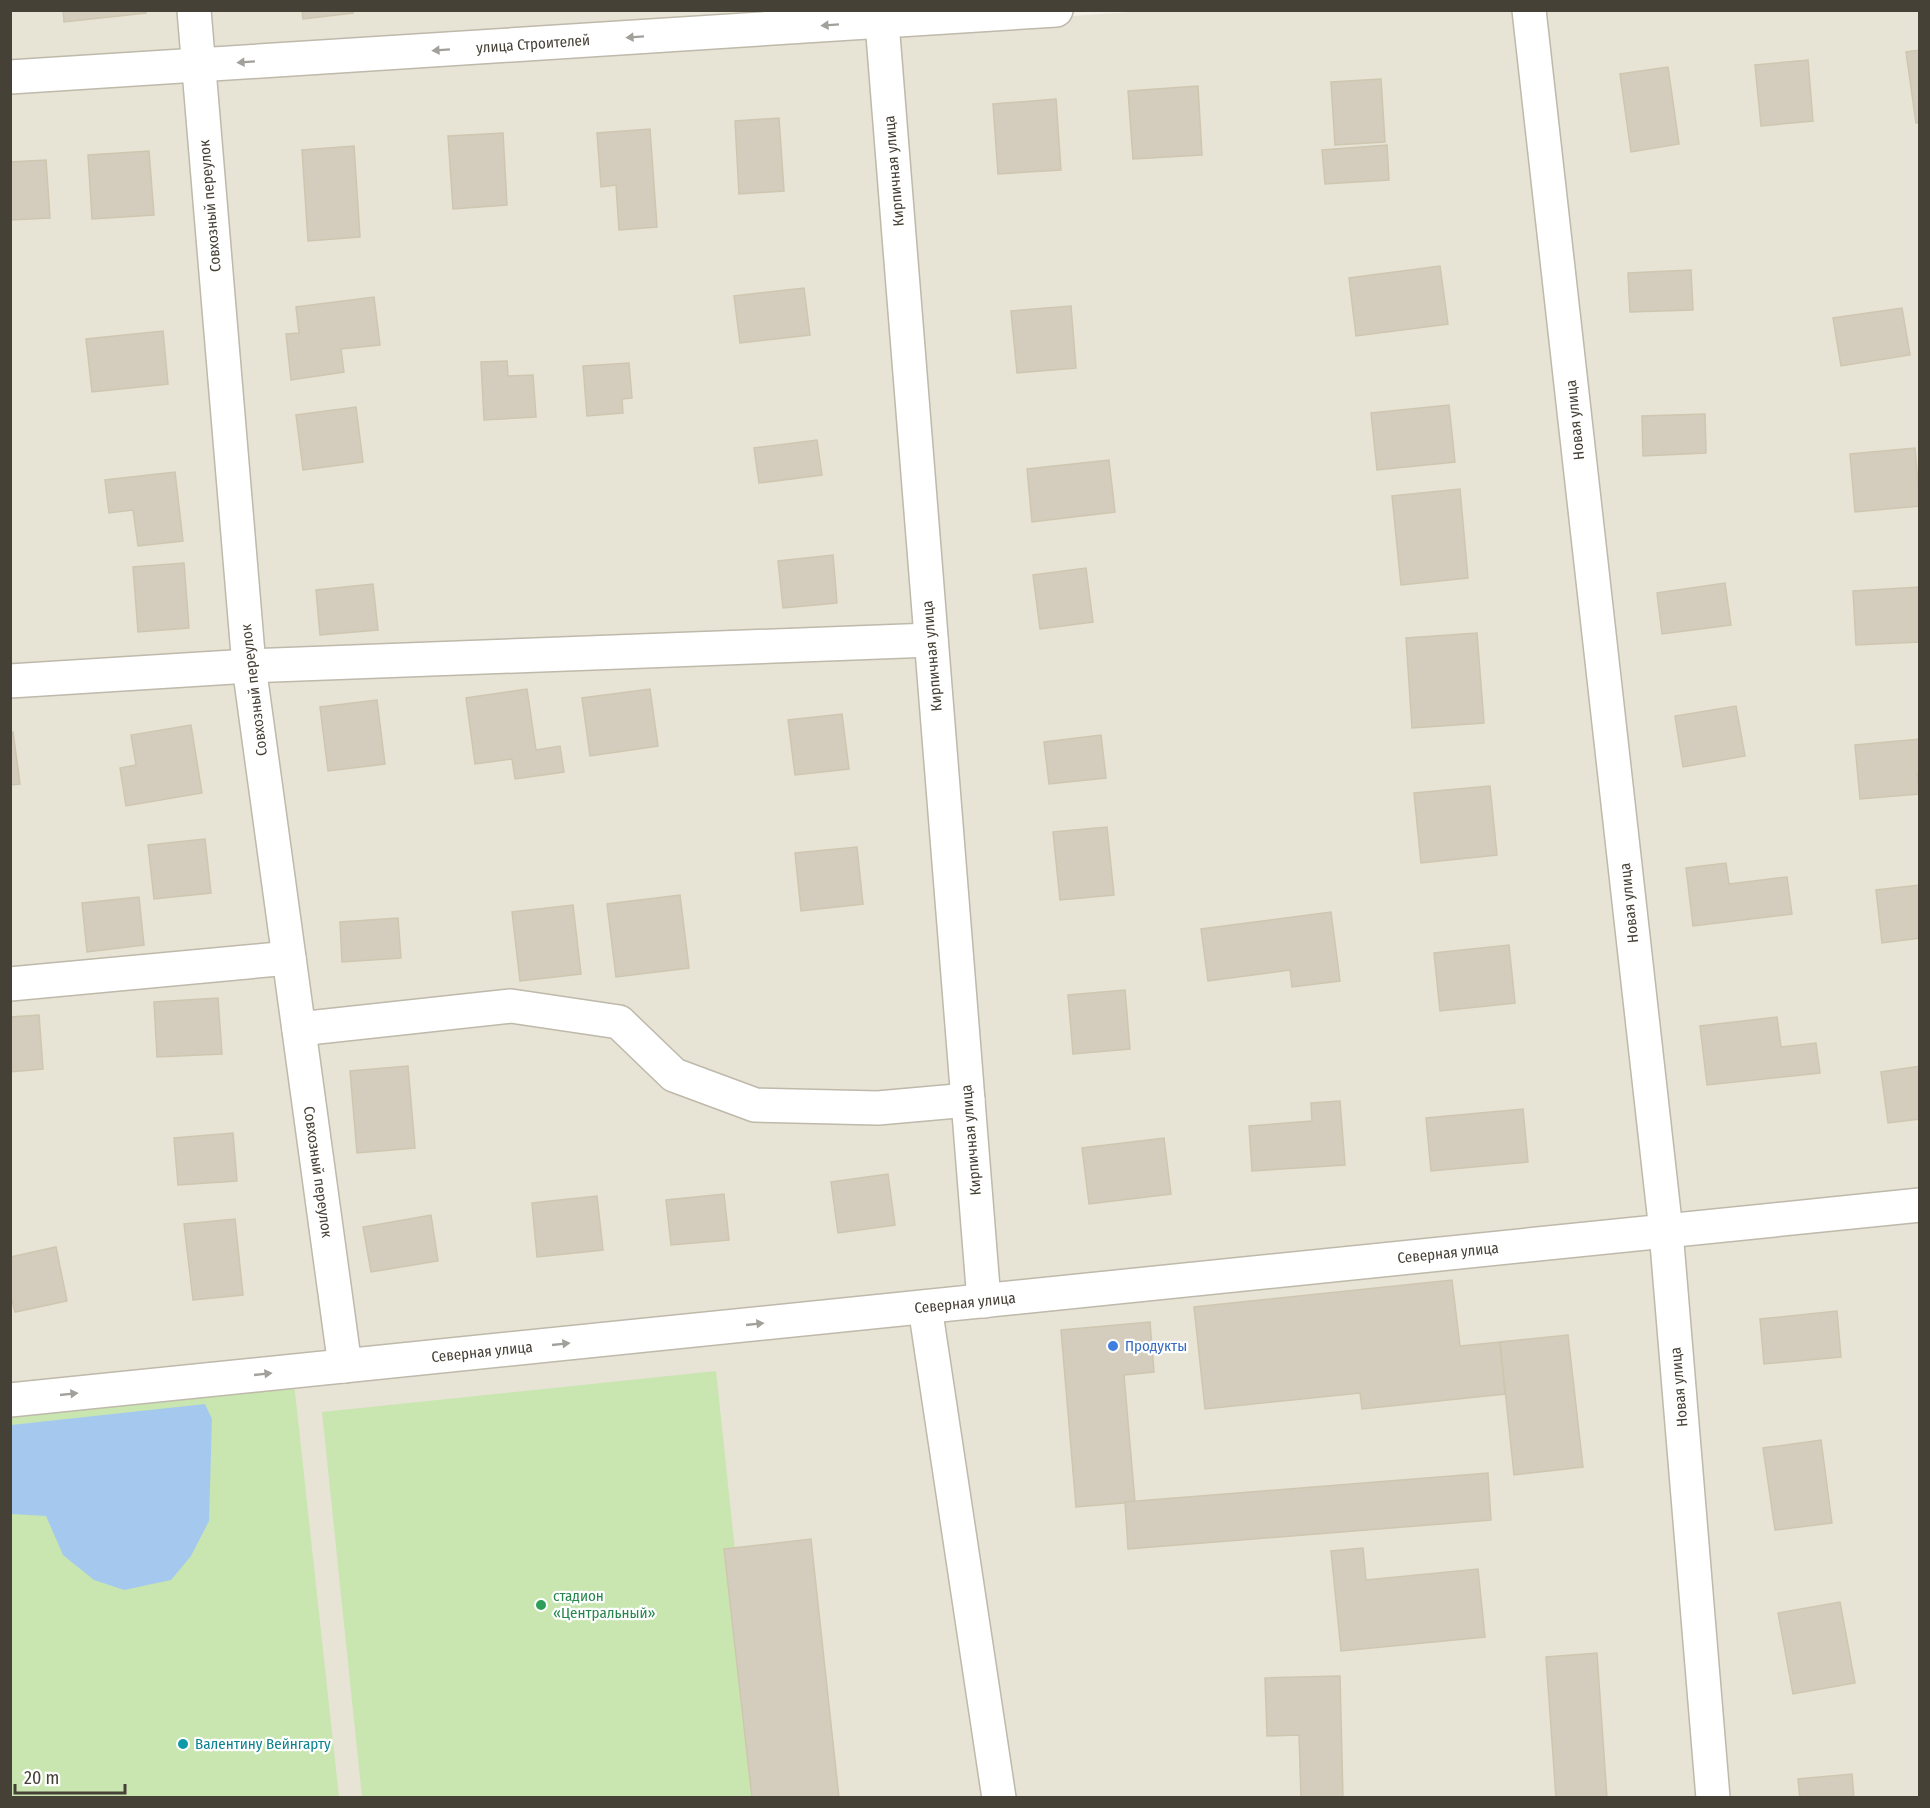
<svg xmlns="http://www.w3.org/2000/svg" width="1930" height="1808" viewBox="0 0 1930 1808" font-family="'Fira Sans Condensed',sans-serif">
	<rect width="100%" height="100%" fill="#f3f0e7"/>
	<!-- residential -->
	<g fill="#e7e3d5">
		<path d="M11,11H969L11,72Z"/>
		<path d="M1149,11H1919V1797H11L10,84Z"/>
	</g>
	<!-- green -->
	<g fill="#c9e6b1">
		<path d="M716,1371L761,1797H362L322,1412Z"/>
		<path d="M294,1383L339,1797L11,1798V1412Z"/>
	</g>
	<!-- water -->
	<path fill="#a5c9ee" d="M205,1404L212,1419L209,1521L191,1556L171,1580L124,1590L94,1580L63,1555L46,1516L11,1514V1425Z"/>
	<!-- building -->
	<g fill="#d4cdbd" stroke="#cfc6b0" stroke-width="1.5">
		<path d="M63,10H146V13L64,22Z"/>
		<path d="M302,10H353V13L303,19Z"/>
		<path d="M1920,50V122L1916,123L1906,52Z"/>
		<path d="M1808,60L1813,121L1761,126L1755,65Z"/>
		<path d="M1668,67L1679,144L1631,152L1620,74Z"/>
		<path d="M1381,79L1385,142L1335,145L1331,82Z"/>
		<path d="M1198,86L1202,155L1133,159L1128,91Z"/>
		<path d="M1056,99L1061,170L998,174L993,104Z"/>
		<path d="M779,118L784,191L739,194L735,121Z"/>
		<path d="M650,129L657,227L619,230L616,185L601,187L597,133Z"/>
		<path d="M503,133L507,205L453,209L448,136Z"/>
		<path d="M1387,145L1389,180L1325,184L1322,150Z"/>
		<path d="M354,146L360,237L308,241L302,150Z"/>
		<path d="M149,151L154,215L92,219L88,155Z"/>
		<path d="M46,160L50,218L10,220V162Z"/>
		<path d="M1440,266L1448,324L1356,336L1349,278Z"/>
		<path d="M1691,270L1693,310L1630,312L1628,273Z"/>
		<path d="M804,288L810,335L740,343L734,296Z"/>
		<path d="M374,297L380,345L341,349L344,372L291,380L286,334L299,333L296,307Z"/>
		<path d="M1071,306L1076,368L1017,373L1011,311Z"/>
		<path d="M1902,308L1910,355L1841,366L1833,318Z"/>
		<path d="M163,331L168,384L92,392L86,339Z"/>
		<path d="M507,361L508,376L533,375L536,417L484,420L481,362Z"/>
		<path d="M629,363L632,398L622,399L623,413L587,416L583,366Z"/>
		<path d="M1449,405L1455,462L1377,470L1371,413Z"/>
		<path d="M356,407L363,462L303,470L296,415Z"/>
		<path d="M1705,414L1706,453L1643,456L1642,416Z"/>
		<path d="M817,440L822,475L759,483L754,448Z"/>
		<path d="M1915,448L1920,506L1855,512L1850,454Z"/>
		<path d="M1109,460L1115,512L1032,522L1027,469Z"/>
		<path d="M175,472L183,541L138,546L133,510L109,513L105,480Z"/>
		<path d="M1460,489L1468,578L1401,585L1392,496Z"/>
		<path d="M833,555L837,603L783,608L778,561Z"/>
		<path d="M184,563L189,628L138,632L133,567Z"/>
		<path d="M1086,568L1093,622L1040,629L1033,575Z"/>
		<path d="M1725,583L1731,625L1662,634L1657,593Z"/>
		<path d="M373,584L378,630L320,635L316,590Z"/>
		<path d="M1920,587V642L1856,645L1853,591Z"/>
		<path d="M1477,633L1484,723L1412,728L1406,638Z"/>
		<path d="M527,689L536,750L560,746L564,772L515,779L512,759L475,764L466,698Z"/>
		<path d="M650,689L658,746L590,756L582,698Z"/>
		<path d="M377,700L385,764L328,771L320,707Z"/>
		<path d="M1736,706L1745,756L1683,767L1675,716Z"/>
		<path d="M842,714L849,769L795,775L788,720Z"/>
		<path d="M191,725L202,793L126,806L120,768L136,765L131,735Z"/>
		<path d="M10,732H13L20,784L10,785Z"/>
		<path d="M1101,735L1106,778L1049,784L1044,742Z"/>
		<path d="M1920,739V770L1917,771L1919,794L1860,799L1855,745Z"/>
		<path d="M1490,786L1497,855L1421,863L1414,793Z"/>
		<path d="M1107,827L1114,895L1060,900L1053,832Z"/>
		<path d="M205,839L211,893L154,899L148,845Z"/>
		<path d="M857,847L863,904L801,911L795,853Z"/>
		<path d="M1726,863L1729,884L1787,877L1792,914L1693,926L1686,868Z"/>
		<path d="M1920,885V938L1882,943L1876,890Z"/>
		<path d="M680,895L689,968L616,977L607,904Z"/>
		<path d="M139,897L144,945L87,952L82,903Z"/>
		<path d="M573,905L581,974L520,981L512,912Z"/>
		<path d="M1331,912L1340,981L1292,987L1290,970L1208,981L1201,929Z"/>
		<path d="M398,918L401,958L342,962L340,922Z"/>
		<path d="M1509,945L1515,1003L1440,1011L1434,953Z"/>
		<path d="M1125,990L1130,1049L1073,1054L1068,995Z"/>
		<path d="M218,998L222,1054L157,1057L154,1002Z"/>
		<path d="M39,1015L43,1069L10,1072V1017Z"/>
		<path d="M1777,1017L1781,1047L1816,1043L1820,1073L1707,1085L1700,1026Z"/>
		<path d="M408,1066L415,1148L357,1153L350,1071Z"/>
		<path d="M1920,1066V1119L1888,1123L1881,1072Z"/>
		<path d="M1340,1101L1345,1165L1252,1171L1249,1126L1312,1121L1311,1103Z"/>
		<path d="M1523,1109L1528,1162L1431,1171L1426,1118Z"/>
		<path d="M233,1133L237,1181L178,1185L174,1138Z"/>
		<path d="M1164,1138L1171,1194L1089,1204L1082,1148Z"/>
		<path d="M888,1174L895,1225L838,1233L831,1182Z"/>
		<path d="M724,1194L729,1240L671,1245L666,1200Z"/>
		<path d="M597,1196L603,1250L537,1257L532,1203Z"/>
		<path d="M431,1215L438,1261L371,1272L363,1227Z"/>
		<path d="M235,1219L243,1295L193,1300L184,1224Z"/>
		<path d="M56,1247L67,1301L15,1312L10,1292V1257Z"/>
		<path d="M1452,1280L1460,1346L1500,1342L1505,1394L1362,1409L1360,1393L1205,1409L1194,1307Z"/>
		<path d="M1837,1311L1841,1357L1764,1364L1760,1319Z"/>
		<path d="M1150,1322L1154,1372L1124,1375L1135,1502L1076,1507L1061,1330Z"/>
		<path d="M1568,1335L1583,1467L1514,1475L1500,1342Z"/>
		<path d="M1821,1440L1832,1523L1775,1530L1763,1448Z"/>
		<path d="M1488,1473L1491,1520L1128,1549L1125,1502Z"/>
		<path d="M811,1539L839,1798H752L724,1549Z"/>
		<path d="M1363,1548L1366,1580L1478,1569L1485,1637L1341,1651L1331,1551Z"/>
		<path d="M1840,1602L1855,1683L1793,1694L1778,1613Z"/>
		<path d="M1597,1653L1607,1798H1556L1546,1657Z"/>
		<path d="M1340,1676L1343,1798H1301L1299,1735L1267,1736L1265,1678Z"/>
		<path d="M1852,1774L1854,1798H1800L1798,1779Z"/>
	</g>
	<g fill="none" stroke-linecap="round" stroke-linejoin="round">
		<defs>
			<g id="minor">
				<path d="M194,10L249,666L345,1366"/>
				<path d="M881,10L984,1301"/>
				<path d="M1529,10L1666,1231L1713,1798"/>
				<path d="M10,77L1056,10"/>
				<path d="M10,681L249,666L931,640"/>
				<path d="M10,984L289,958"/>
				<path d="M299,1029L511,1006L619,1022L674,1075L755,1105L878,1108L968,1100"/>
				<path d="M925,1307L999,1798"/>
				<path d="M10,1400L1920,1205"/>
			</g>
		</defs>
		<!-- minor casing -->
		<use href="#minor" stroke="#beb9aa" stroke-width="36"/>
		<!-- minor -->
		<use href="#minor" stroke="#fff" stroke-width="33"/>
	</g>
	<!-- one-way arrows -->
	<defs><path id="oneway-solid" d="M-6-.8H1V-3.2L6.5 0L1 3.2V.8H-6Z" transform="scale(1.5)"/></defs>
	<g fill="#a2a09a">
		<use href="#oneway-solid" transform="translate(830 25) rotate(176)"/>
		<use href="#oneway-solid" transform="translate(635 37) rotate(176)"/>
		<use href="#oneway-solid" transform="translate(441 50) rotate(176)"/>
		<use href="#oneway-solid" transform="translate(246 62) rotate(176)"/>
		<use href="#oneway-solid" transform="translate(755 1324) rotate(-6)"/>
		<use href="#oneway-solid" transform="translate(561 1344) rotate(-6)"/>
		<use href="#oneway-solid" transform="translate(263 1374) rotate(-6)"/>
		<use href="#oneway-solid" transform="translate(69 1394) rotate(-6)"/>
	</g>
	<!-- markers -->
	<circle fill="#3f7fe0" stroke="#fff" stroke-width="2" cx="1113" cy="1346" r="6"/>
	<circle fill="#2e9e5b" stroke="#fff" stroke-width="2" cx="541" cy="1605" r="6"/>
	<circle fill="#0f9aa8" stroke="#fff" stroke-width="2" cx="183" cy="1744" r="6"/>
	<g text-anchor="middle" stroke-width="4.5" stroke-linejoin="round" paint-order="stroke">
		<!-- street labels -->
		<g font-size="15" fill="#464136" stroke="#fff">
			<text transform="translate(533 44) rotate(-4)" y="5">улица Строителей</text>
			<text transform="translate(894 171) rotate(-95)" y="5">Кирпичная улица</text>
			<text transform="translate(210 206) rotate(-95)" y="5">Совхозный переулок</text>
			<text transform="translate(1575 420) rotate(-96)" y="5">Новая улица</text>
			<text transform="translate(932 656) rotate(-95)" y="5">Кирпичная улица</text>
			<text transform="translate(254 690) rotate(-97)" y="5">Совхозный переулок</text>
			<text transform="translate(1629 903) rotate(-96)" y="5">Новая улица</text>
			<text transform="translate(971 1140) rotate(-95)" y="5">Кирпичная улица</text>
			<text transform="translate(318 1172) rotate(82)" y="5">Совхозный переулок</text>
			<text transform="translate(1448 1253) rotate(-6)" y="5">Северная улица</text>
			<text transform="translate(965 1303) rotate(-6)" y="5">Северная улица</text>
			<text transform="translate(482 1352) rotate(-6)" y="5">Северная улица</text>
			<text transform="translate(1679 1387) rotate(-95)" y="5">Новая улица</text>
		</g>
		<!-- shop labels -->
		<g font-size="15" fill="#366cbe" stroke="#fff" text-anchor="start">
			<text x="1125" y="1351">Продукты</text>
		</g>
		<!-- leisure labels -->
		<g font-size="15" fill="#27864d" stroke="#fff" text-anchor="start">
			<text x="553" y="1601">стадион<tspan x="553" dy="17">«Центральный»</tspan></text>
		</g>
		<!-- culture labels -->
		<g font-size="15" fill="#0d838f" stroke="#fff" text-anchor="start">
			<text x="195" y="1749">Валентину Вейнгарту</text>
		</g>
	</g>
	<!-- border -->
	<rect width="1930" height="1808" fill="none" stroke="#464136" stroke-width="24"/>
	<!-- scale -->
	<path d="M15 1784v9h110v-9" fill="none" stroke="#464136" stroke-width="3"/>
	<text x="24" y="1784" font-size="18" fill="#464136" stroke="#ffffff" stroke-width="4.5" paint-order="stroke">20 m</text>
</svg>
